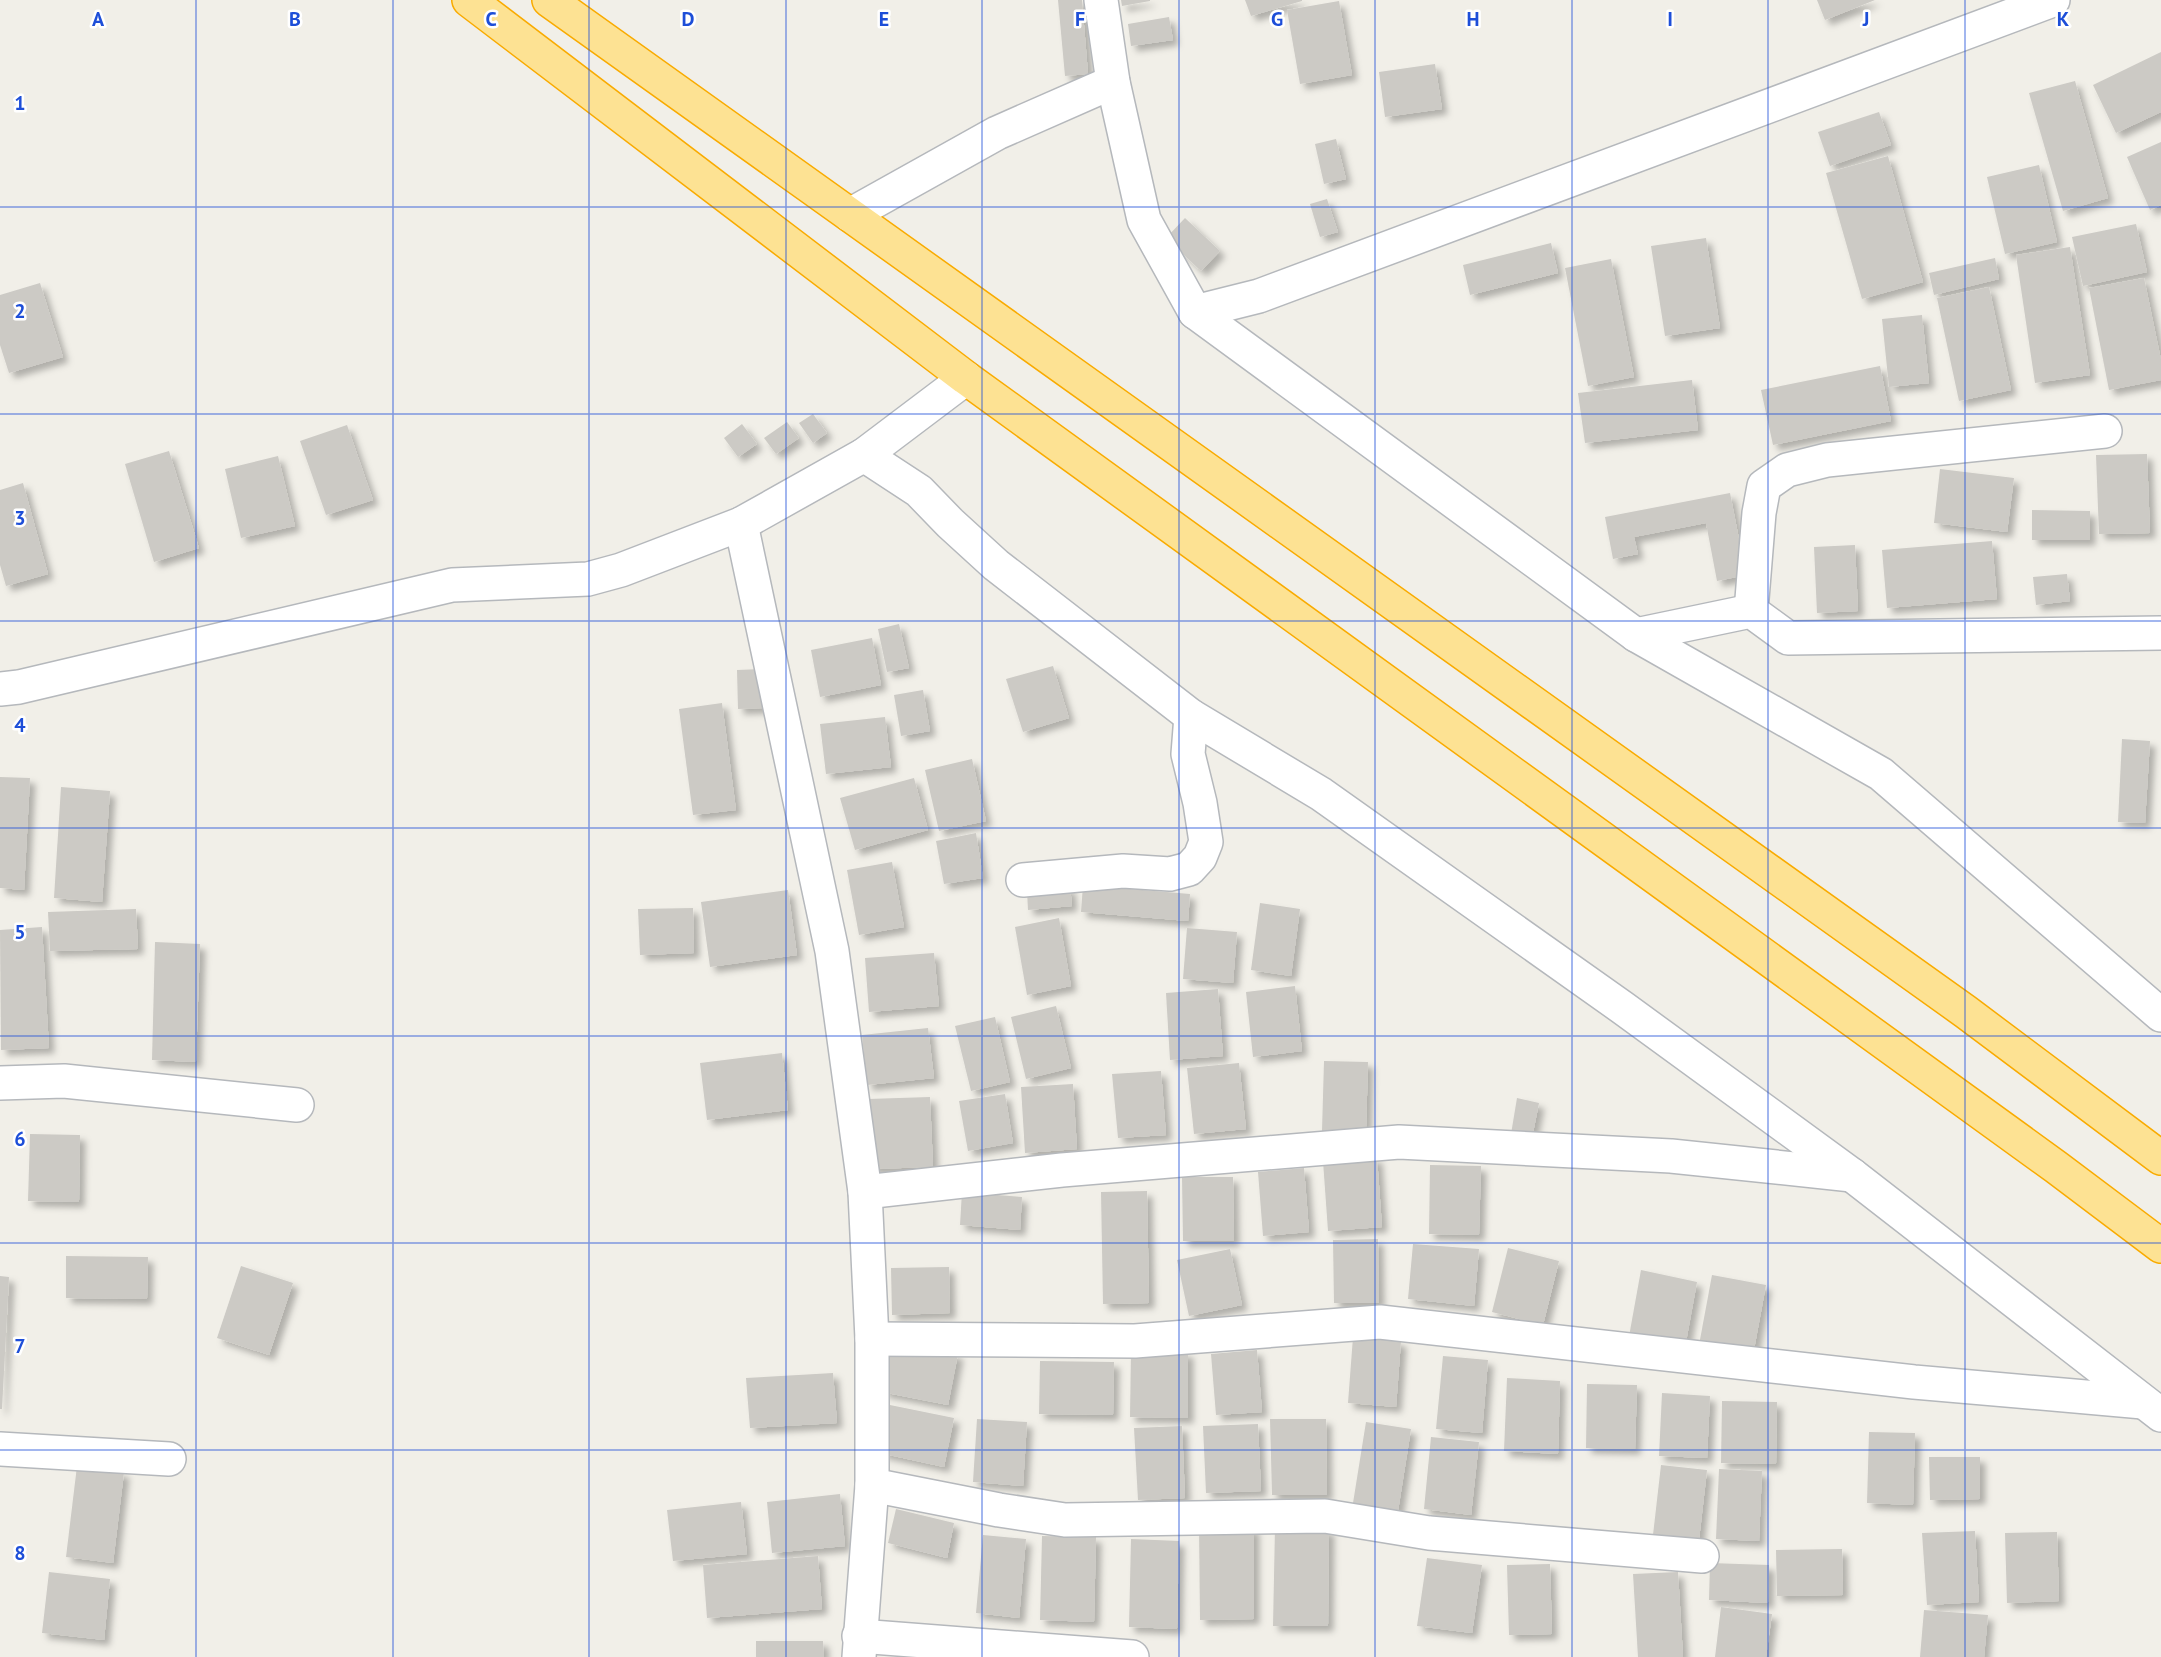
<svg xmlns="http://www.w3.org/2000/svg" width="2161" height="1657" viewBox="0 0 2161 1657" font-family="'PT Sans',sans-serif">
	<defs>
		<filter id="shadow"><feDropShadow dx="5.5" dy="5.5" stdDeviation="3" flood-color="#0004"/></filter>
	</defs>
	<rect width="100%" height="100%" fill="#f1efe8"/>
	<!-- building -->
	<g fill="#cccac5" filter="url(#shadow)">
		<path d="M1058,0H1082L1088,74L1065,76Z"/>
		<path d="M1121,0H1150V1L1122,6Z"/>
		<path d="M1245,0H1302V1L1251,16Z"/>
		<path d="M1817,0H1875L1825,20Z"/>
		<path d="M1339,1L1352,75L1300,84L1287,10Z"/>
		<path d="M1169,17L1173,40L1131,46L1128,24Z"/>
		<path d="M2161,52V112L2116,133L2093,85Z"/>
		<path d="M1435,64L1442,109L1385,117L1379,72Z"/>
		<path d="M2075,81L2108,198L2063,211L2029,93Z"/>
		<path d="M1879,112L1891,145L1830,166L1818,132Z"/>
		<path d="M1336,139L1346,179L1324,184L1315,144Z"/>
		<path d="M2161,142V205L2150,210L2127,157Z"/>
		<path d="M1888,156L1923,282L1862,299L1826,173Z"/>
		<path d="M2039,165L2057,242L2005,254L1987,177Z"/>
		<path d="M1327,199L1338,232L1320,237L1310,204Z"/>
		<path d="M1185,218L1220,251L1201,271L1166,238Z"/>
		<path d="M2136,224L2147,272L2083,286L2072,237Z"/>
		<path d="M1706,238L1720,328L1665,336L1651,246Z"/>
		<path d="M1551,243L1558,273L1470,295L1463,265Z"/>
		<path d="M2070,247L2090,375L2035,383L2016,255Z"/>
		<path d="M1995,258L1999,279L1934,295L1929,273Z"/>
		<path d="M1611,259L1634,377L1588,386L1565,268Z"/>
		<path d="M2144,278L2161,360V380L2109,390L2089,288Z"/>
		<path d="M40,283L63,357L9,373L0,345V295Z"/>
		<path d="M1989,287L2011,390L1959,401L1937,298Z"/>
		<path d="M1922,315L1929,383L1889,387L1882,319Z"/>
		<path d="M1880,366L1891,421L1773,445L1761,390Z"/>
		<path d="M1692,380L1698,430L1585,443L1578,393Z"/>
		<path d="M813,414L827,433L813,443L799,423Z"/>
		<path d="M787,422L799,438L776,454L764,438Z"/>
		<path d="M742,424L757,444L738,457L724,438Z"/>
		<path d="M347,425L373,500L326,515L300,441Z"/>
		<path d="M169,451L199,548L154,562L125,464Z"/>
		<path d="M2147,454L2150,533L2099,534L2096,455Z"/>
		<path d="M278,456L295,526L241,538L225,469Z"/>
		<path d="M1940,469L2014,478L2007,532L1934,523Z"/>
		<path d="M23,483L48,574L6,586L0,565V490Z"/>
		<path d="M1730,493L1746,575L1717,581L1706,523L1634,537L1638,554L1613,559L1605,517Z"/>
		<path d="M2032,510L2090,511V540H2032Z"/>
		<path d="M1992,541L1997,599L1887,608L1882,550Z"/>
		<path d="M1855,545L1858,611L1817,613L1814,547Z"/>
		<path d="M2067,574L2070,601L2036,605L2033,577Z"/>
		<path d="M899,624L909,668L887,672L878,629Z"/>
		<path d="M872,638L881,685L820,697L811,650Z"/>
		<path d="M1053,666L1069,718L1023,732L1006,679Z"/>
		<path d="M762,669L763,708L738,709L737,670Z"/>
		<path d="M923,690L930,731L901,736L894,695Z"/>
		<path d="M722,703L736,810L693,815L679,709Z"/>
		<path d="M885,717L891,767L826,774L820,724Z"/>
		<path d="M2122,739L2150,741L2145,823L2118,822Z"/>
		<path d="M972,759L986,821L939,831L925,770Z"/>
		<path d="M0,777L30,778L24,890L0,888Z"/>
		<path d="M914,778L928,830L855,850L840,798Z"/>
		<path d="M61,787L110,791L102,902L54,898Z"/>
		<path d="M976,833L983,878L944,884L936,841Z"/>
		<path d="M892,862L904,927L859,935L847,870Z"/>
		<path d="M1083,885L1190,894L1188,921L1081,912Z"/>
		<path d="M1070,887L1072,906L1028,910L1027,891Z"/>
		<path d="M788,890L797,955L710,967L701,902Z"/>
		<path d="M1260,903L1300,909L1291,976L1251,970Z"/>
		<path d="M693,908L694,953L640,955L638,909Z"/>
		<path d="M136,909L138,949L50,951L48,912Z"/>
		<path d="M1059,918L1071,986L1027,995L1015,927Z"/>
		<path d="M42,927L49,1048L1,1050L0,930Z"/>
		<path d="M1187,928L1237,932L1233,983L1183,979Z"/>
		<path d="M155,942L200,944L196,1062L152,1060Z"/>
		<path d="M934,953L939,1006L869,1012L865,958Z"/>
		<path d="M1295,986L1302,1051L1253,1057L1246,992Z"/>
		<path d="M1218,989L1223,1056L1170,1060L1166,993Z"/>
		<path d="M1056,1006L1071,1068L1026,1079L1011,1017Z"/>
		<path d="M995,1017L1010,1082L971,1091L955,1026Z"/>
		<path d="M928,1028L934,1078L867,1085L862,1035Z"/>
		<path d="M782,1053L788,1110L707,1120L700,1063Z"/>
		<path d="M1324,1061L1368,1062L1366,1132L1322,1131Z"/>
		<path d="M1239,1063L1246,1129L1194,1134L1187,1068Z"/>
		<path d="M1161,1071L1166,1135L1118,1138L1112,1074Z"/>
		<path d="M1073,1084L1077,1149L1025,1153L1021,1087Z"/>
		<path d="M1005,1094L1013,1143L968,1151L959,1101Z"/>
		<path d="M930,1097L933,1167L871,1169L868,1099Z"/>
		<path d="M1517,1098L1539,1103L1532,1138L1511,1134Z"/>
		<path d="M30,1134L80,1135L79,1202L28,1201Z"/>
		<path d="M1377,1157L1382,1227L1328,1231L1323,1161Z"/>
		<path d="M1430,1165L1481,1166L1479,1235L1429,1234Z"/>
		<path d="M1304,1168L1309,1232L1263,1236L1258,1172Z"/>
		<path d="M1182,1177H1233L1234,1241H1183Z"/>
		<path d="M1147,1191L1149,1303L1103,1304L1101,1192Z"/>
		<path d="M962,1192L1022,1197L1020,1230L960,1225Z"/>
		<path d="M1378,1239L1379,1303H1334L1333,1240Z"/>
		<path d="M1413,1244L1479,1249L1474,1306L1408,1299Z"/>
		<path d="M1508,1248L1559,1261L1543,1325L1492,1312Z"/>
		<path d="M1230,1249L1242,1305L1189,1316L1177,1260Z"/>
		<path d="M66,1256L148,1257L147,1299L66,1298Z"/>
		<path d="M241,1266L293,1283L269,1355L217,1338Z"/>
		<path d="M949,1267L950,1313L892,1315L891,1268Z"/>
		<path d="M1641,1270L1697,1282L1684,1353L1628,1342Z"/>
		<path d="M1712,1275L1766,1285L1753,1355L1699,1345Z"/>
		<path d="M0,1276L9,1277L2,1409H0Z"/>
		<path d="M1353,1337L1401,1341L1396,1407L1348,1403Z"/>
		<path d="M892,1341L958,1354L948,1405L882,1392Z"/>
		<path d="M1257,1350L1262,1412L1216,1415L1211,1354Z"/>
		<path d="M1131,1351L1188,1352V1418L1130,1417Z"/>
		<path d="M1443,1356L1488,1360L1482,1433L1436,1429Z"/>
		<path d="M1040,1361L1114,1362L1113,1415L1039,1414Z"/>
		<path d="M833,1373L837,1423L750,1428L746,1378Z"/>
		<path d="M1507,1378L1560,1381L1558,1454L1504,1451Z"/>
		<path d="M1587,1384L1637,1385L1635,1449L1586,1448Z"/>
		<path d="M1662,1393L1710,1396L1707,1458L1659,1456Z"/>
		<path d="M1722,1401L1777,1402L1776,1464L1721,1463Z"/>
		<path d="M890,1405L954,1418L944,1467L880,1453Z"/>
		<path d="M977,1419L1027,1422L1023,1486L973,1482Z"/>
		<path d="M1270,1419H1326L1327,1495H1272Z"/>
		<path d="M1366,1422L1411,1429L1398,1511L1353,1503Z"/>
		<path d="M1258,1424L1261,1491L1206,1493L1203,1426Z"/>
		<path d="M1182,1426L1185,1498L1138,1500L1134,1428Z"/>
		<path d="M1869,1432L1915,1433L1913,1505L1867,1503Z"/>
		<path d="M1431,1437L1479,1442L1471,1515L1424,1509Z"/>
		<path d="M1929,1457H1980V1499L1930,1500Z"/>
		<path d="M1661,1465L1707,1470L1699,1540L1653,1535Z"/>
		<path d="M77,1466L124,1472L113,1563L66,1557Z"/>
		<path d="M1719,1469L1762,1471L1759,1541L1716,1539Z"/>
		<path d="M840,1494L845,1546L772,1553L767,1502Z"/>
		<path d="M741,1502L747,1554L673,1561L667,1510Z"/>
		<path d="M896,1509L954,1523L947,1558L888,1543Z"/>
		<path d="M1199,1527H1254V1619L1200,1620Z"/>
		<path d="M1275,1527L1329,1529L1328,1626H1273Z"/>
		<path d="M1975,1531L1979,1602L1927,1605L1922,1533Z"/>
		<path d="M2057,1532L2059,1601L2007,1603L2005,1533Z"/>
		<path d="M983,1535L1026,1539L1019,1618L976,1613Z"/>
		<path d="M1042,1536L1096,1537L1094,1622L1040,1620Z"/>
		<path d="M1131,1539L1179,1541L1177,1629L1129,1627Z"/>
		<path d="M1842,1549L1843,1595L1777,1596L1776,1550Z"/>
		<path d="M818,1556L822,1609L707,1618L703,1565Z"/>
		<path d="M1427,1558L1482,1565L1472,1633L1417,1626Z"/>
		<path d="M1710,1563L1769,1565L1768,1603L1709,1600Z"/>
		<path d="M1550,1564L1552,1634L1509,1635L1507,1565Z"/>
		<path d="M49,1572L110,1579L104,1640L42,1633Z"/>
		<path d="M1678,1572L1683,1657H1638L1633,1574Z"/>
		<path d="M1721,1607L1772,1614L1766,1657H1715Z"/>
		<path d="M1924,1610L1988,1615L1984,1657H1920Z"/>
		<path d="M756,1641H823L824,1657H756Z"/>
	</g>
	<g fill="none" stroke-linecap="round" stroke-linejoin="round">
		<defs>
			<g id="minor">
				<path d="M1101,0L1113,82L1144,220L1195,312L1636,635L1881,774L2161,1015"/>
				<path d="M850,215L997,133L1113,82"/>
				<path d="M1195,312L1259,296L2053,0"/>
				<path d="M864,455L919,491L950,523L996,565L1191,716L1321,794L1623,1008L1852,1175L2161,1415"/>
				<path d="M741,524L832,951L865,1192L872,1339V1485L859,1657"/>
				<path d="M1751,611L1759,513L1764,486L1787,470L1827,460L2105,431"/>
				<path d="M1636,635L1751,611L1788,638L2161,633"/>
				<path d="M0,689L19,687L452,585L588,579L621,570L741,524L864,455L966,378"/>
				<path d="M1023,880L1123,871L1170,874L1189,869L1200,857L1206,842L1200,803L1188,754L1191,716"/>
				<path d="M0,1083L64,1081L297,1105"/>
				<path d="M865,1192L1062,1170L1399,1142L1671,1156L1852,1175"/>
				<path d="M872,1339L1135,1341L1380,1322L1914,1382L2143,1402"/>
				<path d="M0,1449L169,1459"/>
				<path d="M872,1485L999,1510L1065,1520L1325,1516L1429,1533L1702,1556"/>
				<path d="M859,1636L1132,1657"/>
			</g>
			<g id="motorway">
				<path d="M469,0L966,378L2056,1167L2161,1246"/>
				<path d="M549,0L1966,1012L2161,1158"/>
			</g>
		</defs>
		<!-- minor casing -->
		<use href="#minor" stroke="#b5b8bc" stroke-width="36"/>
		<!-- motorway casing -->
		<use href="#motorway" stroke="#f9ab00" stroke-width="36"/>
		<!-- minor -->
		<use href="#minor" stroke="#fff" stroke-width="33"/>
		<!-- motorway -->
		<use href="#motorway" stroke="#fde293" stroke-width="33"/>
	</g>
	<!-- grid -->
	<path fill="none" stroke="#1d4ed8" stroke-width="1.5" stroke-opacity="0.55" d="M196,0V1657M393,0V1657M589,0V1657M786,0V1657M982,0V1657M1179,0V1657M1375,0V1657M1572,0V1657M1768,0V1657M1965,0V1657M0,207H2161M0,414H2161M0,621H2161M0,828H2161M0,1036H2161M0,1243H2161M0,1450H2161"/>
	<g font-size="20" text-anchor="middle" font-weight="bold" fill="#1d4ed8" stroke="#fff" stroke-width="5" stroke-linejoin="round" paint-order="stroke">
		<text x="98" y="26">A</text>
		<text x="295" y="26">B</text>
		<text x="491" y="26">C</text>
		<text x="688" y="26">D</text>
		<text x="884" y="26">E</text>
		<text x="1080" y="26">F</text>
		<text x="1277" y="26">G</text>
		<text x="1473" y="26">H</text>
		<text x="1670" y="26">I</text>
		<text x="1866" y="26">J</text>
		<text x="2063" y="26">K</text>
		<text x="20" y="110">1</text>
		<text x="20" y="318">2</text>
		<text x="20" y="525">3</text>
		<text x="20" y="732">4</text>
		<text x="20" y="939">5</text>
		<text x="20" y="1146">6</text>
		<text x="20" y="1353">7</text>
		<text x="20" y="1560">8</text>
	</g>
</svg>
